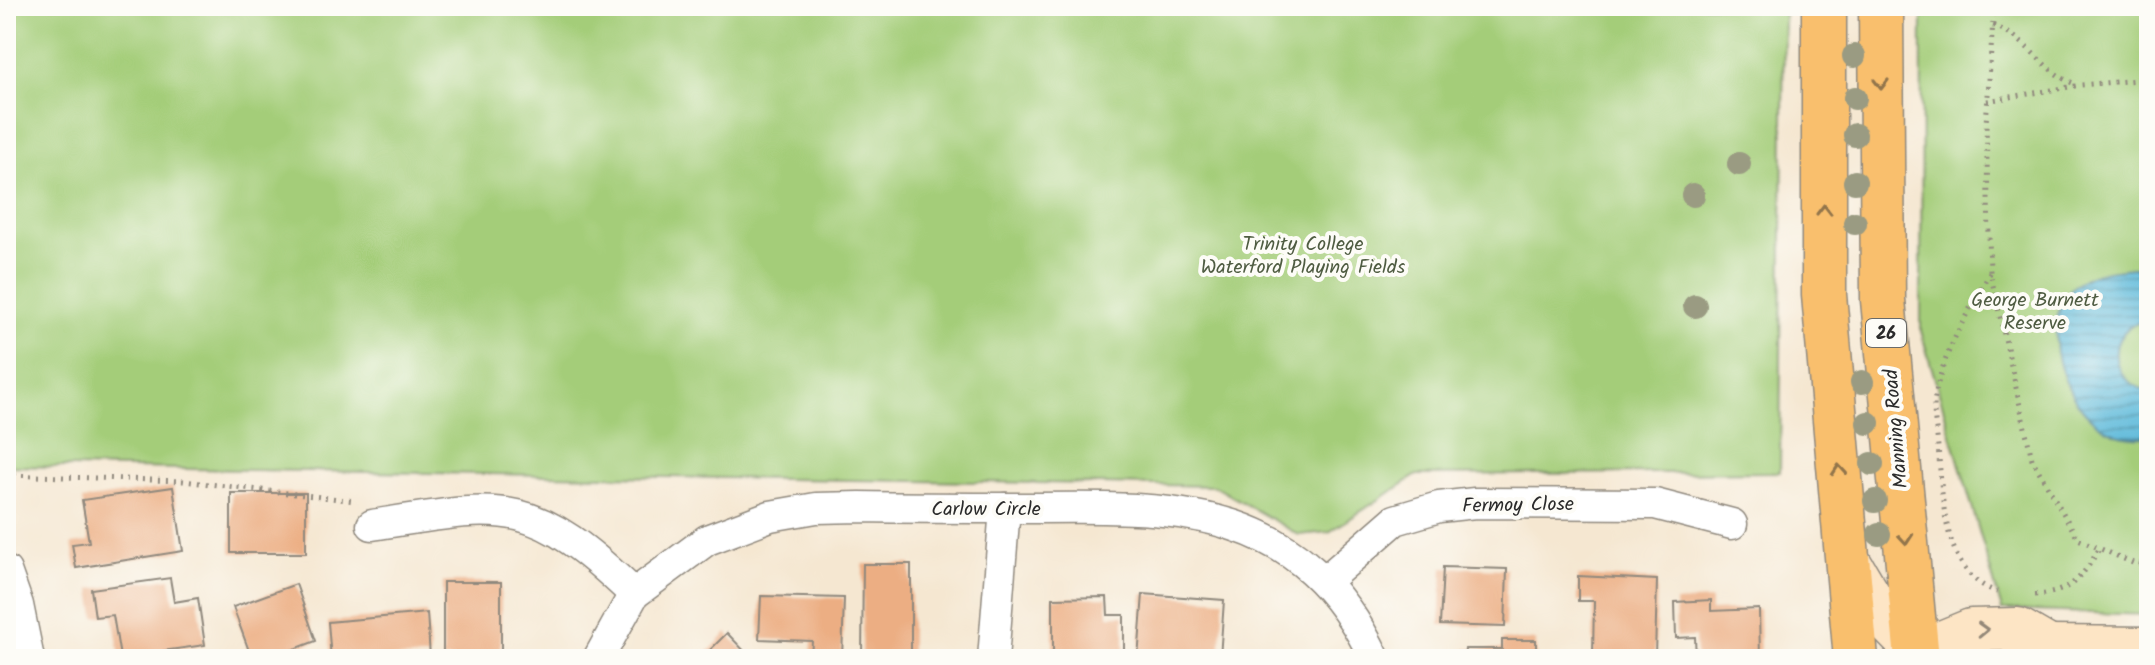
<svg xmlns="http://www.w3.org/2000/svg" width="2155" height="665" viewBox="0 0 2155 665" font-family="Kalam,sans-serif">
	<defs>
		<pattern id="water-rules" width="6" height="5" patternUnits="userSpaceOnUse" patternTransform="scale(2)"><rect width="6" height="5" fill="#5cb9da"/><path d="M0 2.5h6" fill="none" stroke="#4c97b1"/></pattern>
	</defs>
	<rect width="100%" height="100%" fill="#fdfcf7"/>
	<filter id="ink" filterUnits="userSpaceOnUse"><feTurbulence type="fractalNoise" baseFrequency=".0125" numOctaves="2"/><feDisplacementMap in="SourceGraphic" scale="16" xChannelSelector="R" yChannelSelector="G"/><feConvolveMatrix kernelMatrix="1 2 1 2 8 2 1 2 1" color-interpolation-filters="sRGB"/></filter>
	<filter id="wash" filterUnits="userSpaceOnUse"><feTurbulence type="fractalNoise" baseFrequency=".006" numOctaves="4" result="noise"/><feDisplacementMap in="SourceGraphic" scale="32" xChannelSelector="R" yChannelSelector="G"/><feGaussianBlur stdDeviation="1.8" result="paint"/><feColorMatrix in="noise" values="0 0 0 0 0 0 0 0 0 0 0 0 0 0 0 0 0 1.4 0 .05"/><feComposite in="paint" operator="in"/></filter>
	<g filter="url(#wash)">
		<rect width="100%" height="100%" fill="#f5e7d1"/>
		<!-- park -->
		<g fill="#a4cd79" stroke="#687c52" stroke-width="2">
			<path d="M6,6H1784L1780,472L1417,475L1329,532L1299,535L1214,486L6,466Z"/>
			<path d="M1922,6H2149V615L2002,610L1921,331Z"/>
		</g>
		<!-- water -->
		<path fill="url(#water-rules)" stroke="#447282" stroke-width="2" d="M2149,266V319C2104,327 2105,381 2149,391V436C2071,451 2026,321 2078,283C2098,268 2126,270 2149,266Z"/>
		<g id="blocks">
			<!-- building -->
			<g fill="#ecae83">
				<path d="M173,487L183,551L76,568L72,544L89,542L82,500Z"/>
				<rect x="231" y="493" width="75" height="60"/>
				<path d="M863,564H911V659H862Z"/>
				<path d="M1443,567L1507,569L1505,627L1440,625Z"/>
				<path d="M1578,576L1657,580L1655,657L1593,655L1594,601H1578Z"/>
				<path d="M170,578L174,602L198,598L205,645L120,657L113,615L95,617L91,589Z"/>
				<rect x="443" y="582" width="58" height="77"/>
				<path d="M296,584L316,641L268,659H252L233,607Z"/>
				<path d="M1143,594L1224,600L1220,658L1138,659Z"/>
				<path d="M761,596L844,598L842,659H811L812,641L759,639Z"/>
				<path d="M1107,597L1108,615H1124V656H1053V598Z"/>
				<path d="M1711,600V611L1759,609L1760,659H1696L1695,637L1676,638L1675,602Z"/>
				<path d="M427,613L430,657L331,659L328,622Z"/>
				<path d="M727,633L752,659H701Z"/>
				<path d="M1502,640H1536V659H1464L1465,649H1502Z"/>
			</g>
		</g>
	</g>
	<g filter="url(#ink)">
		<use href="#blocks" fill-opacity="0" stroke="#90897e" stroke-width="2"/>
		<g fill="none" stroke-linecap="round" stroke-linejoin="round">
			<defs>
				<g id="street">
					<path d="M372,525C506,504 531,495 634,594"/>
					<path d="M6,571L18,605L29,659"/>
					<path d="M1325,581L1395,520L1439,507L1475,503L1655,504L1732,524"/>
					<path d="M598,659L634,594L707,540L770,516L816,508L860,507C919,508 979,508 1038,508C1185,506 1303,507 1375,659"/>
					<path d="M993,659L1005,508"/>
				</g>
				<g id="secondary">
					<path d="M1847,558L1881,615L1916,651L1958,659"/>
					<path d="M1915,653L1971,630L2018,629L2049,647"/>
					<path d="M2022,659L2049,647L2149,648"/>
				</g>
				<g id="primary">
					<path d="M1824,6V295L1856,659"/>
					<path d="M1881,6L1883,300L1917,659"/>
				</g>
			</defs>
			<!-- street casing -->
			<use href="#street" stroke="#90897e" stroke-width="33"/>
			<!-- secondary casing -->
			<use href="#secondary" stroke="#90897e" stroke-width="45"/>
			<!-- primary casing -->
			<use href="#primary" stroke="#90897e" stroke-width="47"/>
			<!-- path -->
			<g stroke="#90897e" stroke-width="5" stroke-dasharray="2 6" stroke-linecap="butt">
				<path d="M1994,6L1986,124L1990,272L2032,459L2078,539L2133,563L2149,566"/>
				<path d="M1993,26C2026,35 2043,74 2076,84"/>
				<path d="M1987,101L2081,85L2149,79"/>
				<path d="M1990,273C1968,312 1943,352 1935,397C1932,412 1937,431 1938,447C1943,495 1941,575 1998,592"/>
				<path d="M6,475L183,481L356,501"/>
				<path d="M2035,595C2070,593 2082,578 2099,549"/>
			</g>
			<!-- street -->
			<use href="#street" stroke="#fff" stroke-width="30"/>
			<!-- secondary -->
			<use href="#secondary" stroke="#fde5c5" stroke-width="42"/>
			<!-- primary -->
			<use href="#primary" stroke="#f9bf6d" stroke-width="44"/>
		</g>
		<!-- trees -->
		<g fill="#9a9b82">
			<circle cx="1854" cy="56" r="12"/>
			<circle cx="1855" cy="98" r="12"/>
			<circle cx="1855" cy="135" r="12"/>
			<circle cx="1739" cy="164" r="12"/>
			<circle cx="1855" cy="182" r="12"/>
			<circle cx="1693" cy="195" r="12"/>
			<circle cx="1855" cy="223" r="12"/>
			<circle cx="1695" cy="306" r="12"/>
			<circle cx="1862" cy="382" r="12"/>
			<circle cx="1868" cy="423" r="12"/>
			<circle cx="1872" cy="464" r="12"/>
			<circle cx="1875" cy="501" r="12"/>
			<circle cx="1879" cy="534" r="12"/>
		</g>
		<!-- one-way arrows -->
		<defs><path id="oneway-chevron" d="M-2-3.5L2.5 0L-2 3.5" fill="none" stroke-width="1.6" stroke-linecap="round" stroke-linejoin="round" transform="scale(2)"/></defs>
		<g stroke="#92754c">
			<use href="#oneway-chevron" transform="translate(1881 84) rotate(90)"/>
			<use href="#oneway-chevron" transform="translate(1824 210) rotate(-90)"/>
			<use href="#oneway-chevron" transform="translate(1839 470) rotate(-95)"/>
			<use href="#oneway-chevron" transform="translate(1906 539) rotate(85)"/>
		</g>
		<use stroke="#948878" href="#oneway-chevron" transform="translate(1983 630) rotate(-2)"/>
	</g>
	<g text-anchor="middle" stroke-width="8" stroke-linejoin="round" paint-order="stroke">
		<!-- shield labels -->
		<rect fill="#fdfcf7" stroke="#6a6a68" stroke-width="2" x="1866" y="319" width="40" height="28" rx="6"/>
		<g font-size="18" font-weight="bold" fill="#2b2b2b">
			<text x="1886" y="339">26</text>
		</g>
		<!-- park labels -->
		<g font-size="20" fill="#4f5c42" stroke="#fdfcf7">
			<text x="1303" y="250">Trinity College<tspan x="1303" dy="23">Waterford Playing Fields</tspan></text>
			<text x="2035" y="306">George Burnett<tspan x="2035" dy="23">Reserve</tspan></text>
		</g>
		<!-- street labels -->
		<g font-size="20" fill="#2b2b2b" stroke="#fdfcf7">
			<text transform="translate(1895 429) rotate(-95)" y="7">Manning Road</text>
			<text transform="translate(1518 504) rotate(-1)" y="7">Fermoy Close</text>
			<text x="986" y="515">Carlow Circle</text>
		</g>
	</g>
	<!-- margin -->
	<rect width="2155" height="665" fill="none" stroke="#fdfcf7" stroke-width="32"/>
</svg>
